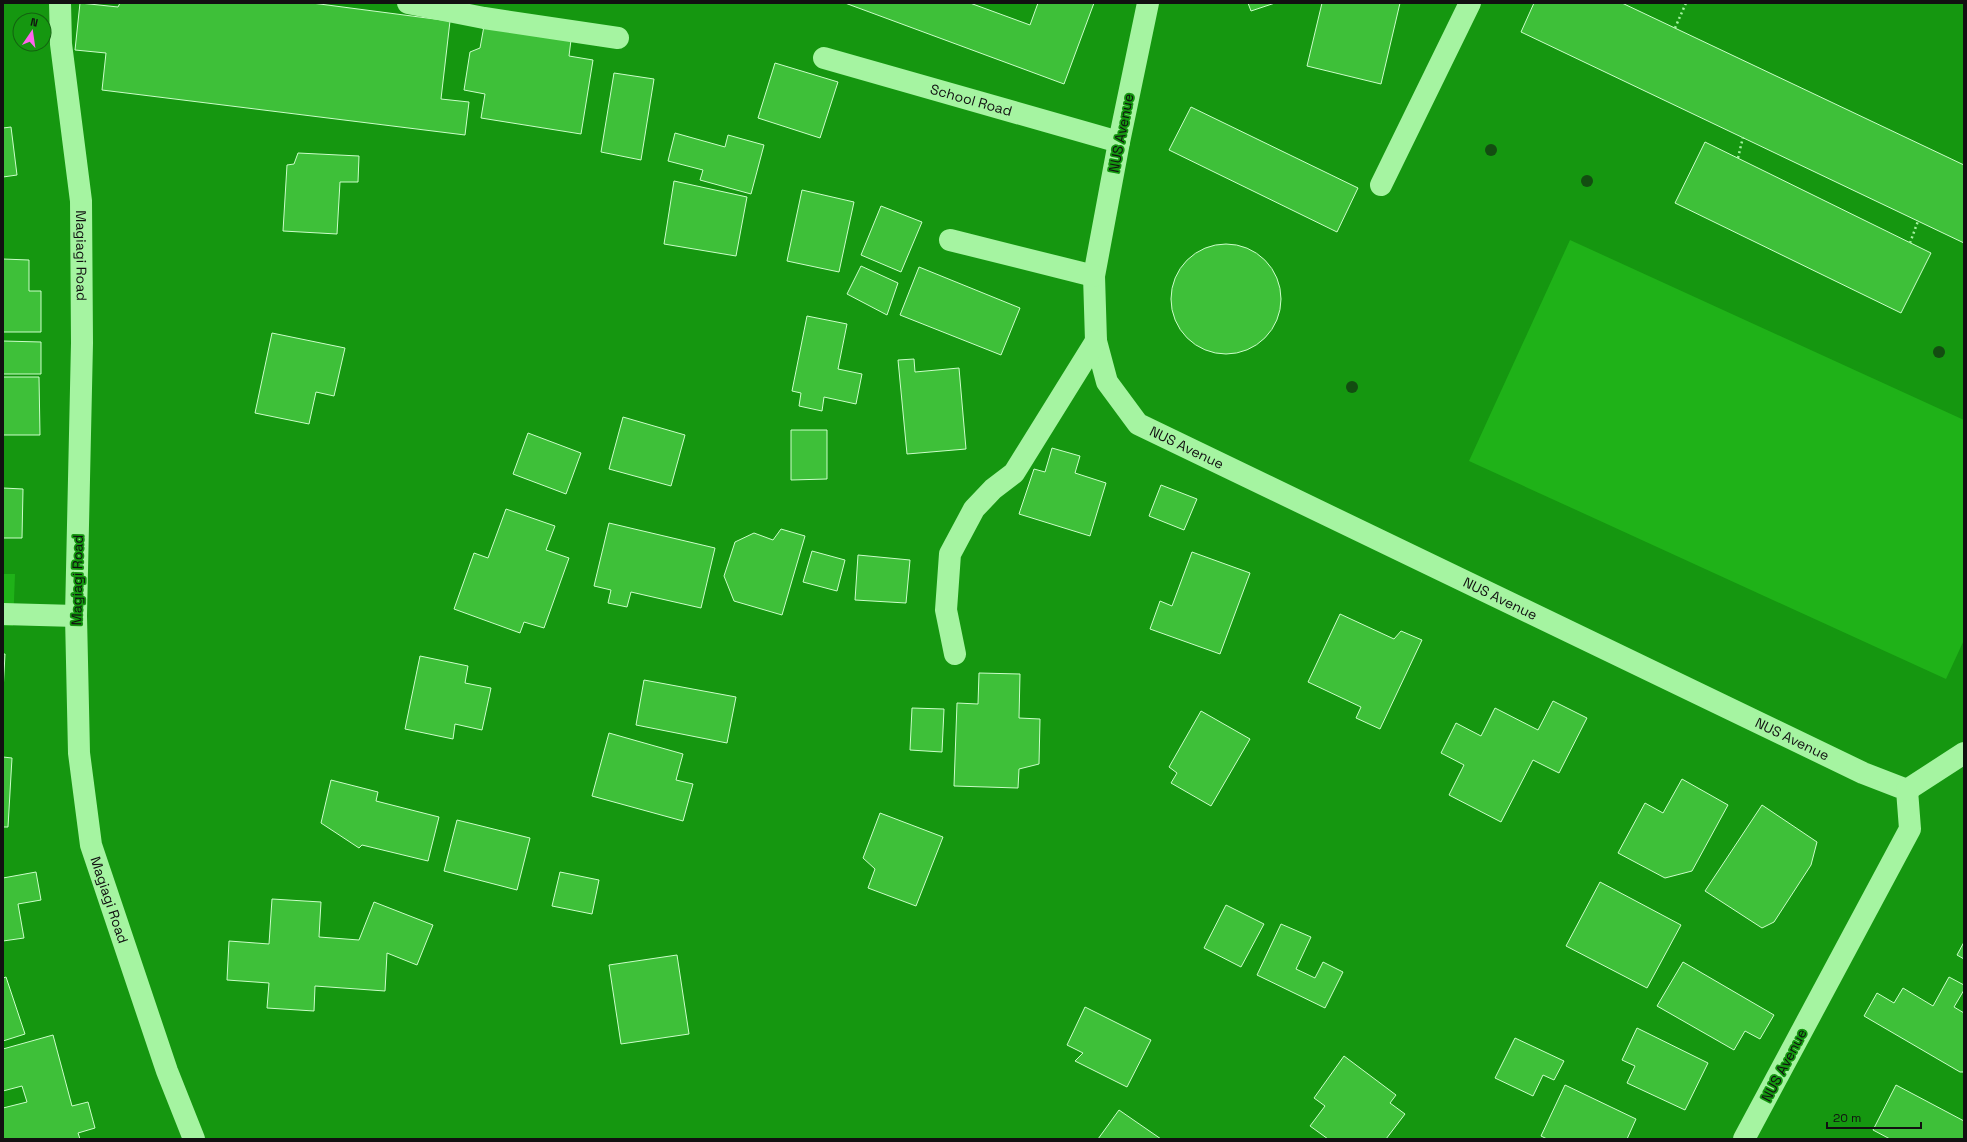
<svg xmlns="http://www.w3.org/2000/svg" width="1967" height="1142" viewBox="0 0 1967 1142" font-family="'Space Grotesk',sans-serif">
	<rect width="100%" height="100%" fill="#159710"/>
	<!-- green -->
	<g fill="#1fb218">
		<path d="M1570,240L1964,420V640L1946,679L1469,461Z"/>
		<path d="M3,574H15L13,626H3Z"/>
	</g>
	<!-- building -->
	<g fill="#3ec039" stroke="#cbfec9">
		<path d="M80,3L118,7L120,3H312L450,21L441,99L469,102L465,135L102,90L106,53L75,50Z"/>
		<path d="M845,3H970L1030,25L1038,3H1094L1064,84Z"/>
		<path d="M1248,3H1275L1251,11Z"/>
		<path d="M1322,3H1400L1381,84L1307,66Z"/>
		<path d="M1534,3H1622L1964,165V243L1521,32Z"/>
		<path d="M484,26L571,40L569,56L593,60L581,134L481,118L485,94L464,90L470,52L480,48Z"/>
		<path d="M775,63L838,82L820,138L758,118Z"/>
		<path d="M614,73L654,79L641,160L601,152Z"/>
		<path d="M1191,107L1358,188L1337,232L1169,150Z"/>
		<path d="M11,127L17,175L3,177V128Z"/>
		<path d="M675,133L725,147L728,135L764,145L751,194L700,180L703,170L668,161Z"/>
		<path d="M1705,142L1931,253L1901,313L1675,203Z"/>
		<path d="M298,153L359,156L358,182H340L337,234L283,231L287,165L294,164Z"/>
		<path d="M674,181L747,197L736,256L664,244Z"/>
		<path d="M802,190L854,202L839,272L787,261Z"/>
		<path d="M881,206L922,222L901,272L861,255Z"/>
		<circle cx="1226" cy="299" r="55"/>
		<path d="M3,259L29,260V291H41V332H3Z"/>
		<path d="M861,266L898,283L887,315L847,294Z"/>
		<path d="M919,267L1020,308L1001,355L900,315Z"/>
		<path d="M807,316L847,324L838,369L862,374L856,404L824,397L822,411L799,406L801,393L792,391Z"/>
		<path d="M272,333L345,348L334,396L316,392L309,424L255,413Z"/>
		<path d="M3,341L41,342V374H3Z"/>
		<path d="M914,359L915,372L959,368L966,449L907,454L898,360Z"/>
		<path d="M3,377H39L40,435H3Z"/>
		<path d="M623,417L685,435L671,486L609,469Z"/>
		<path d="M791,430H827V479L791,480Z"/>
		<path d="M528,433L581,453L566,494L513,474Z"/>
		<path d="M1052,448L1080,456L1075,473L1106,483L1090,536L1019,514L1034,469L1045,472Z"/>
		<path d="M1161,485L1197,499L1184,530L1149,516Z"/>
		<path d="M3,488L23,489L22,538H3Z"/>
		<path d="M506,509L555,526L546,550L569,558L544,628L524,622L520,633L454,609L474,553L488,558Z"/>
		<path d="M609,523L715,548L701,608L631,592L627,607L608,603L611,590L594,586Z"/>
		<path d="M781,529L805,536L782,615L734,601L724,576L735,542L754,533L773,540Z"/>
		<path d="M812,551L845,560L837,591L803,582Z"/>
		<path d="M1192,552L1250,573L1220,654L1150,629L1160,601L1172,606Z"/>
		<path d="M858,555L910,560L906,603L855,600Z"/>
		<path d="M1340,614L1394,639L1401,631L1422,640L1380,729L1356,718L1361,707L1308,682Z"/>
		<path d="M3,654H5L3,692Z"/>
		<path d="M420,656L468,666L465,683L491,688L482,730L455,724L453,739L405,729Z"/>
		<path d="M979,673L1020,674L1019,718L1040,719L1039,764L1019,769L1018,788L954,786L957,703L978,704Z"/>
		<path d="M644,680L736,697L727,743L636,725Z"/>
		<path d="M1553,701L1587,718L1559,773L1533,760L1501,822L1449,795L1464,765L1441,753L1456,723L1481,736L1495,708L1538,730Z"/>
		<path d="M912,708L944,709L942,752L910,750Z"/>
		<path d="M1201,711L1250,739L1211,806L1171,783L1177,773L1169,767Z"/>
		<path d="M609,733L683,754L676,780L693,784L683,821L592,796Z"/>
		<path d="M3,757L12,758L8,827H3Z"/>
		<path d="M1682,779L1728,805L1692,871L1665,878L1618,853L1645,803L1663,813Z"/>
		<path d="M331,780L378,792L376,801L439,817L428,861L362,845L359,848L321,823Z"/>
		<path d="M1762,805L1817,842L1811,865L1774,922L1762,928L1705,891Z"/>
		<path d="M880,813L943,837L916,906L868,888L875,869L863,858Z"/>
		<path d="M457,820L530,838L517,890L444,871Z"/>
		<path d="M36,872L41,900L18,904L24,938L3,941V878Z"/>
		<path d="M560,872L599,880L592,914L552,906Z"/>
		<path d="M1600,882L1681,925L1647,988L1566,946Z"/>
		<path d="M272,899L321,902L319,937L359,940L374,902L433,925L417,965L387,953L385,991L315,986L314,1011L267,1008L269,983L227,980L229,941L269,944Z"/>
		<path d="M1226,905L1264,924L1241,967L1204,948Z"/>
		<path d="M1281,924L1311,937L1296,969L1315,978L1323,962L1343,972L1325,1008L1257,975Z"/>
		<path d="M1964,942V959L1957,955Z"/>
		<path d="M677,955L689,1034L621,1044L609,965Z"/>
		<path d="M1683,962L1774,1015L1760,1039L1745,1031L1734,1050L1657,1006Z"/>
		<path d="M6,977L25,1034L3,1041V978Z"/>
		<path d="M1949,977L1964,985V990L1954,1007L1964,1013V1072H1960L1864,1016L1877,993L1894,1003L1903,988L1933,1006Z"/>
		<path d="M1085,1007L1151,1040L1127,1087L1075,1061L1083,1053L1067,1045Z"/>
		<path d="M1637,1028L1708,1063L1685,1110L1627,1083L1635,1066L1622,1060Z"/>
		<path d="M53,1035L72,1106L88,1102L95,1128L78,1133L80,1139H3V1108L27,1102L22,1086L3,1091V1049Z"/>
		<path d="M1515,1038L1564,1061L1554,1080L1543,1075L1533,1096L1495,1078Z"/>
		<path d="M1344,1056L1396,1095L1390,1103L1405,1114L1386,1139H1328L1310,1126L1325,1106L1314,1098Z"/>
		<path d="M1565,1085L1636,1119L1627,1139H1547L1541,1136Z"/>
		<path d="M1896,1085L1964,1121V1139H1890L1873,1130Z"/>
		<path d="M1119,1110L1161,1139H1098Z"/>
	</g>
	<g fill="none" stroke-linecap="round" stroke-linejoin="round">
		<!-- path -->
		<g stroke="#a5f4a1" stroke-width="2.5" stroke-dasharray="2 3" stroke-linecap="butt">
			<path d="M1675,28L1686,3"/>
			<path d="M1738,158L1743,137"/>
			<path d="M1910,243L1918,221"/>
		</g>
		<!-- minor -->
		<g stroke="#a5f4a1" stroke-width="22">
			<path id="s1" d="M60,3L61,44L81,201L82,343L76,616L79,753L91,845L167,1071L194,1139"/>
			<path d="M408,3L484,18L618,38"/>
			<path id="s2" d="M1148,3L1119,142L1094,276L1096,341L1107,382L1138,424L1863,773L1907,790L1910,829L1744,1139"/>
			<path id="s3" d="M824,58L1119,142"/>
			<path d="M1381,185L1470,3"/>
			<path d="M950,240L1094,276"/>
			<path d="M3,614L76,616"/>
			<path d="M955,654L946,610L950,554L974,509L993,489L1014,473L1096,341"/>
			<path d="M1907,790L1964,753"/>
		</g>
	</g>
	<!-- trees -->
	<g fill="#134d11">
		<circle cx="1491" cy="150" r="6"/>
		<circle cx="1587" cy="181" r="6"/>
		<circle cx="1939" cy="352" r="6"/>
		<circle cx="1352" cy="387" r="6"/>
	</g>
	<g text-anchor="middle" stroke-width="3.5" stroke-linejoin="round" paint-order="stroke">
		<!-- street labels -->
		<g font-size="14" fill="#111" stroke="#159710">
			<text dy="5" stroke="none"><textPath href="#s3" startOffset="153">School Road</textPath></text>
			<text transform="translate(1121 133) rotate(-79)" y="5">NUS Avenue</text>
			<text dy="5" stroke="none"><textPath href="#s1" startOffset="254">Magiagi Road</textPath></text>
			<text dy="5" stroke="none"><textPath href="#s2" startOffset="492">NUS Avenue</textPath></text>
			<text transform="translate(77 580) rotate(-89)" y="5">Magiagi Road</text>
			<text dy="5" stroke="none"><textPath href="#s2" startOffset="840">NUS Avenue</textPath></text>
			<text dy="5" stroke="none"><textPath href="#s2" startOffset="1164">NUS Avenue</textPath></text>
			<text dy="5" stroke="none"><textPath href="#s1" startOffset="902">Magiagi Road</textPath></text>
			<text transform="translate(1784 1065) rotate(-62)" y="5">NUS Avenue</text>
		</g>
	</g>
	<!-- border -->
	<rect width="1967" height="1142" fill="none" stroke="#111111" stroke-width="8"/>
	<!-- north arrow -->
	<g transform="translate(32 32) rotate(13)"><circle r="19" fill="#159710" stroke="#136110"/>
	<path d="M0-3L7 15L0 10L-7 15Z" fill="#ff64ed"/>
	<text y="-6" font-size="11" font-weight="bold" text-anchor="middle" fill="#111111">N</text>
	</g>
	<!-- scale -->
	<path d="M1827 1122v6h94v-6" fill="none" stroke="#111111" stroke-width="2"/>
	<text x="1833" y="1122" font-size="12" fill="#111111" stroke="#159710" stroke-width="3" paint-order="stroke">20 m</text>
</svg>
